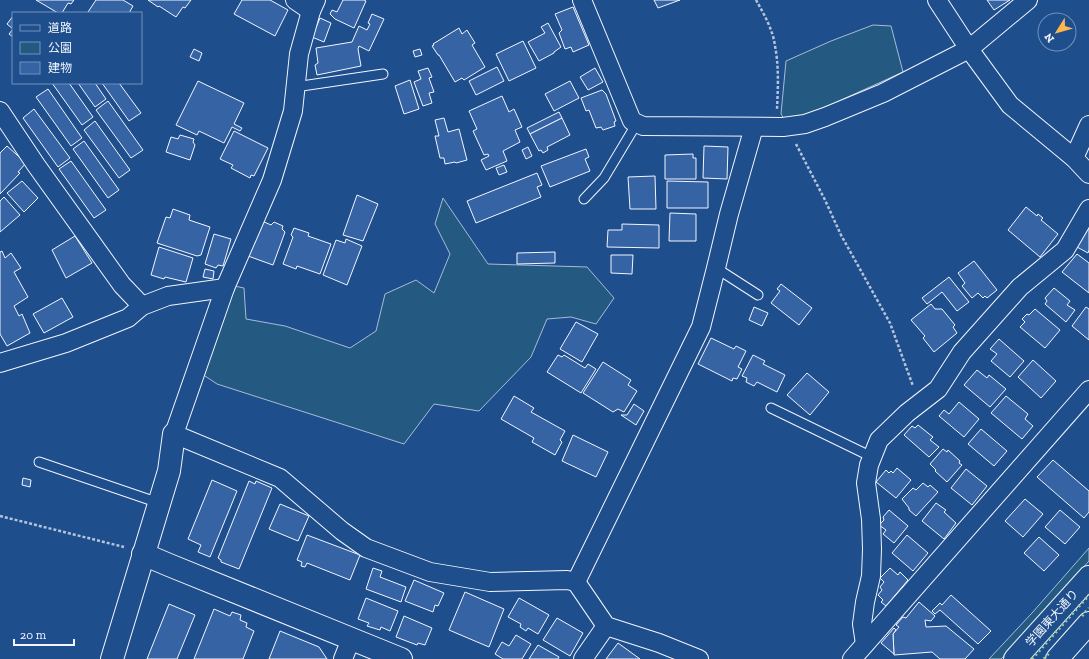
<svg xmlns="http://www.w3.org/2000/svg" width="1089" height="659" viewBox="0 0 1089 659" font-family="'Zilla Slab','Noto Sans JP',serif">
	<rect width="100%" height="100%" fill="#1f4e8c"/>
	<!-- green -->
	<g fill="#245a82" stroke="#a8bbd7">
		<path d="M873,25L891,26L903,72L806,116L784,119L781,114L786,61L831,41Z"/>
		<path d="M443,198L488,264L587,267L614,298L596,324L571,317L547,319L531,357L479,411L434,404L404,444L217,384L202,374L234,286L244,288L246,319L285,326L350,348L376,331L385,294L416,280L434,293L450,254L435,224Z"/>
		<path d="M1089,548V561L1039,618L1001,659H989L1032,613Z"/>
	</g>
	<!-- building -->
	<g fill="#3563a3" stroke="#f2f6ff">
		<path d="M36,0H74L71,4L68,3L62,13H58Z"/>
		<path d="M96,0H123L133,6L129,13H90L88,12Z"/>
		<path d="M148,0H191L185,8L183,7L176,17L159,6L158,7Z"/>
		<path d="M242,0H270L288,10L275,36L234,14Z"/>
		<path d="M343,0H364L366,1L354,28L335,19L330,14L332,10L337,12Z"/>
		<path d="M654,0H680L658,8Z"/>
		<path d="M987,0H1010L994,10Z"/>
		<path d="M573,7L589,45L573,52L571,47L565,49L559,33L562,30L555,14Z"/>
		<path d="M372,14L384,19L369,51L359,46L358,49L361,66L317,75L315,65L318,63L316,48L352,42L359,26L367,30L370,24L368,23Z"/>
		<path d="M13,16V37L9,34L13,29L7,24Z"/>
		<path d="M320,18L331,23L324,42L312,37Z"/>
		<path d="M548,23L561,47L554,52V53L539,61L528,42L545,33L541,27Z"/>
		<path d="M459,28L462,34L467,30L475,43L472,45L485,67L464,80L462,78L455,82L439,55H438L432,46L434,45L433,44Z"/>
		<path d="M523,41L536,68L509,81L496,54Z"/>
		<path d="M194,49L202,53L199,61L190,57Z"/>
		<path d="M420,49L422,55L415,57L413,51Z"/>
		<path d="M497,67L504,81L476,95L469,81Z"/>
		<path d="M428,68L432,77L429,78L434,92L429,93L432,103L423,106L414,82L421,79L418,71Z"/>
		<path d="M595,68L603,82L588,90L580,77Z"/>
		<path d="M410,80L419,109L404,114L395,86Z"/>
		<path d="M198,81L244,103L234,124L242,128L240,131L232,127L224,143L199,131L197,135L176,125Z"/>
		<path d="M570,81L579,98L554,111L545,94Z"/>
		<path d="M52,83H69L93,117L82,125Z"/>
		<path d="M78,83H95L106,99L95,107Z"/>
		<path d="M102,83H119L141,113L129,121Z"/>
		<path d="M48,89L82,138L71,146L36,97Z"/>
		<path d="M602,90L606,94L616,121L614,122L615,126L603,130L601,127L596,128L589,110L586,111L581,98Z"/>
		<path d="M502,96L509,112L514,109L522,127L515,130L520,142L503,151L507,161L486,170L481,160L489,156L488,154L484,155L473,131L477,129L469,111Z"/>
		<path d="M108,101L143,150L131,158L96,110Z"/>
		<path d="M34,109L70,158L58,167L23,118Z"/>
		<path d="M559,112L562,118L530,134L527,128Z"/>
		<path d="M444,118L448,132L459,129L467,160L456,163L455,162L445,164L444,158H440L435,136H439L435,120Z"/>
		<path d="M562,118L570,135L547,147L548,150L543,153L541,150L539,151L530,134Z"/>
		<path d="M95,121L130,170L119,178L84,130Z"/>
		<path d="M234,131L268,148L254,176L251,175L250,178L231,168L233,165L220,159Z"/>
		<path d="M180,135L194,139L193,142L195,145L190,160L166,152L171,137L178,139Z"/>
		<path d="M84,141L119,190L108,198L73,149Z"/>
		<path d="M7,146L26,163L18,172L20,173L0,194V153Z"/>
		<path d="M704,146L728,147L727,179L703,178Z"/>
		<path d="M528,147L532,156L526,159L522,150Z"/>
		<path d="M586,149L589,157L585,159L590,171L550,187L541,166Z"/>
		<path d="M693,154V158H696V179H665V155Z"/>
		<path d="M71,161L106,210L94,218L59,169Z"/>
		<path d="M504,165L507,172L499,175L496,168Z"/>
		<path d="M537,173L542,185L537,187L541,197L476,223L467,201Z"/>
		<path d="M655,176L656,209H630L628,177Z"/>
		<path d="M22,181L38,198L24,212L7,193Z"/>
		<path d="M667,181L708,182V208H667Z"/>
		<path d="M357,195L378,204L363,241L343,235Z"/>
		<path d="M4,197L20,215L0,232V201Z"/>
		<path d="M1026,207L1037,216L1038,214L1043,218L1041,220L1058,234L1040,257L1008,230Z"/>
		<path d="M173,209L190,215L189,220L210,227L201,255L197,256L157,243L166,217L170,218Z"/>
		<path d="M670,213L696,214V241H669Z"/>
		<path d="M262,221L271,225L274,222L283,226L282,229L285,232L273,265L248,256Z"/>
		<path d="M622,224L659,225V248L607,247L608,230H622Z"/>
		<path d="M1089,227V250L1088,253L1077,247Z"/>
		<path d="M294,228L309,233L308,236L331,244L320,274L297,266L296,269L283,264L293,237L291,235Z"/>
		<path d="M214,234L231,239L223,266L218,265L216,268L205,264Z"/>
		<path d="M75,236L92,263L66,278L52,250Z"/>
		<path d="M346,239L362,246L347,285L323,275L336,240L345,243Z"/>
		<path d="M159,247L193,258L186,282L165,277L164,279L151,275Z"/>
		<path d="M2,251L5,258L11,253L21,268L14,272L28,297L14,306L19,316L22,314L30,333L7,346L0,334V252Z"/>
		<path d="M555,252V263L517,264V253Z"/>
		<path d="M1077,254L1089,263V293L1062,272Z"/>
		<path d="M611,255H633L632,274L611,273Z"/>
		<path d="M974,261L997,290L987,298L985,296L983,298L978,293L972,298L962,286L965,283L958,273Z"/>
		<path d="M205,269L214,271L213,279L203,277Z"/>
		<path d="M949,277L969,302L957,311L942,292L927,304L922,298Z"/>
		<path d="M781,284L812,308L799,325L771,303L780,291L777,289Z"/>
		<path d="M1054,288L1070,301L1067,305L1075,310L1066,322L1045,304L1047,301L1045,298Z"/>
		<path d="M62,298L73,317L44,333L33,314Z"/>
		<path d="M931,304L935,309H942L955,325L953,327L957,333L934,352L923,338L925,336L911,320Z"/>
		<path d="M754,307L768,313L762,326L749,320Z"/>
		<path d="M1086,307L1089,309V340L1072,326Z"/>
		<path d="M1035,309L1060,330L1045,348L1020,327L1025,322L1022,319L1027,314L1029,315Z"/>
		<path d="M576,322L598,334L582,362L560,349Z"/>
		<path d="M711,338L734,349L736,346L746,351L738,367L742,369L737,379L733,378L732,381L698,364Z"/>
		<path d="M999,339L1024,361L1010,377L991,361L997,354L990,349Z"/>
		<path d="M558,355L562,357L564,355L585,368L588,364L596,369L581,393L547,372Z"/>
		<path d="M753,355L765,361L763,364L785,375L777,392L757,382L754,386L746,382L747,378L742,376Z"/>
		<path d="M1033,360L1056,381L1041,398L1018,377Z"/>
		<path d="M603,362L631,380L628,385L637,391L624,412L618,409L613,412L583,393Z"/>
		<path d="M977,370L987,378L989,375L1006,389L990,407L964,385Z"/>
		<path d="M807,373L829,392L810,415L787,395Z"/>
		<path d="M514,396L534,408L531,412L565,431L560,440L562,442L555,455L532,442L534,438L501,419Z"/>
		<path d="M1006,396L1028,414L1025,419L1033,426L1022,439L991,413Z"/>
		<path d="M959,402L979,419L964,437L939,416L944,410L949,414Z"/>
		<path d="M634,404L644,411L636,425L621,415H627Z"/>
		<path d="M918,425L933,437L930,440L939,447L929,457L904,435L912,426L915,428Z"/>
		<path d="M981,429L1007,451L994,466L968,444Z"/>
		<path d="M573,435L608,452L596,477L562,461Z"/>
		<path d="M943,449L947,452L948,450L960,461L959,463L962,465L947,482L935,471L936,470L930,464Z"/>
		<path d="M1053,460L1089,491V512L1084,518L1037,477Z"/>
		<path d="M897,468L911,480L896,498L876,482L886,470L889,473L891,471L893,473Z"/>
		<path d="M966,469L987,486L972,505L951,488Z"/>
		<path d="M23,478L31,480L30,487L22,485Z"/>
		<path d="M212,480L237,491L210,557L198,552L201,545L188,539Z"/>
		<path d="M249,481L255,484L256,481L272,488L239,569L221,562V560L218,558Z"/>
		<path d="M923,483L928,487L930,485L938,492L916,516L909,510V508L902,499L913,488L916,490Z"/>
		<path d="M1025,499L1043,514L1023,537L1005,521Z"/>
		<path d="M936,503L946,510L944,512L956,523L944,539L922,521Z"/>
		<path d="M280,504L309,516L298,541L269,529Z"/>
		<path d="M889,510L908,526L894,543L883,534L886,530L879,525L884,520L883,517Z"/>
		<path d="M1060,510L1080,527L1065,544L1045,527Z"/>
		<path d="M307,535L360,555L350,580L307,563L305,567L301,566L302,562L297,560Z"/>
		<path d="M907,535L928,553L913,571L892,553Z"/>
		<path d="M1039,537L1059,555L1044,571L1024,553Z"/>
		<path d="M373,568L382,571L380,577L406,587L401,602L366,589Z"/>
		<path d="M890,568L898,575L900,572L908,580L886,606L881,602L883,600L878,595L882,590L880,587L884,582L880,578Z"/>
		<path d="M414,580L444,593L438,606L435,605L433,612L405,601Z"/>
		<path d="M465,592L504,609L489,647L449,630Z"/>
		<path d="M951,595L991,631L978,644L940,610L935,614L932,611L940,603L942,605Z"/>
		<path d="M366,598L398,611L390,631L381,627L380,630L367,626L369,623L358,619Z"/>
		<path d="M519,598L549,615L538,634L528,628L526,631L520,627L521,624L508,617Z"/>
		<path d="M919,602L935,616L931,621L925,620L926,627L946,626L974,649L965,659H940L932,652L894,655L893,634L899,627L896,625L903,617L906,618Z"/>
		<path d="M169,604L195,615L177,659H147Z"/>
		<path d="M214,609L230,616L232,612L241,615L240,620L247,623L246,627L254,631L243,659H194Z"/>
		<path d="M404,616L432,628L425,645L418,643L417,645L396,637Z"/>
		<path d="M557,618L583,633L570,656L543,640Z"/>
		<path d="M894,628L896,630L893,634L894,654L881,643Z"/>
		<path d="M280,631L319,647L327,659H269Z"/>
		<path d="M516,635L531,644L522,659H503L495,654L502,642L509,646Z"/>
		<path d="M618,643L640,659H606Z"/>
		<path d="M538,645L559,657L558,659H529Z"/>
	</g>
	<g fill="none" stroke-linecap="round" stroke-linejoin="round">
		<defs>
			<g id="service">
				<path d="M295,87L383,74"/>
				<path d="M584,199L604,178L637,123"/>
				<path d="M716,268L758,295"/>
				<path d="M771,408L872,457"/>
				<path d="M39,462L159,503"/>
			</g>
			<g id="minor">
				<path d="M295,0L311,11"/>
				<path d="M316,0L311,11L299,54L293,111L272,180L225,288L174,434L280,478L342,531L366,548L430,572L490,582L567,580L576,582L606,626L659,643L699,659"/>
				<path d="M582,0L632,121L643,126L783,127L805,124L825,117L883,93L969,49L1028,0"/>
				<path d="M937,0L969,49L1010,105L1074,158L1089,174"/>
				<path d="M0,111L36,165L122,285L142,306"/>
				<path d="M1074,158L1089,125"/>
				<path d="M0,363L66,343L128,318L142,306L168,296L225,288"/>
				<path d="M576,582L701,327L716,268L729,214L754,127"/>
				<path d="M865,644L862,624L865,602L871,576L872,549L871,519L866,483L869,465L879,440L907,413L938,389L962,352L1020,287L1065,250L1089,209"/>
				<path d="M343,659L351,639"/>
				<path d="M583,659L606,626"/>
				<path d="M852,659L1089,390"/>
			</g>
			<g id="tertiary">
				<path d="M143,554L169,565L401,659"/>
				<path d="M112,659L169,471L174,434"/>
			</g>
			<g id="primary">
				<path d="M1015,659L1089,577"/>
				<path d="M1057,659L1089,623"/>
			</g>
		</defs>
		<!-- service casing -->
		<use href="#service" stroke="#f2f6ff" stroke-width="11"/>
		<!-- minor casing -->
		<use href="#minor" stroke="#f2f6ff" stroke-width="20"/>
		<!-- tertiary casing -->
		<use href="#tertiary" stroke="#f2f6ff" stroke-width="24"/>
		<!-- primary casing -->
		<use href="#primary" stroke="#f2f6ff" stroke-width="24"/>
		<!-- path -->
		<g stroke="#b3c4dc" stroke-width="2.5" stroke-dasharray="3 2" stroke-linecap="butt">
			<path d="M756,0C764,14 773,30 775,46C779,66 778,89 777,109"/>
			<path d="M796,144L825,200L841,235L890,323L913,386"/>
			<path d="M0,516L124,547"/>
		</g>
		<!-- service -->
		<use href="#service" stroke="#1f4e8c" stroke-width="9"/>
		<!-- minor -->
		<use href="#minor" stroke="#1f4e8c" stroke-width="18"/>
		<!-- tertiary -->
		<use href="#tertiary" stroke="#1f4e8c" stroke-width="22"/>
		<!-- primary -->
		<use href="#primary" stroke="#1f4e8c" stroke-width="22"/>
		<!-- hedge -->
		<g stroke="#97c8a6" stroke-width="3" stroke-dasharray="2 3" stroke-linecap="butt">
			<path d="M1082,616L1089,608"/>
			<path d="M1032,659L1089,595"/>
			<path d="M1044,659L1049,653"/>
		</g>
	</g>
	<g text-anchor="middle" stroke-width="3" stroke-linejoin="round" paint-order="stroke">
		<!-- street labels -->
		<g font-size="12" fill="#f2f6ff" stroke="#1f4e8c">
			<text transform="translate(1052 618) rotate(-48)" y="4">学園東大通り</text>
		</g>
	</g>
	<!-- legend -->
	<rect x="12" y="12" width="130" height="72" fill="#1f4e8c" stroke="#7391ba"/>
	<rect x="20" y="25" width="20" height="6" fill="#1f4e8c" stroke="#7391ba"/>
	<text x="48" y="32" font-size="12" fill="#f2f6ff">道路</text>
	<rect x="20" y="42" width="20" height="12" fill="#245a82" stroke="#7391ba"/>
	<text x="48" y="52" font-size="12" fill="#f2f6ff">公園</text>
	<rect x="20" y="62" width="20" height="12" fill="#3563a3" stroke="#7391ba"/>
	<text x="48" y="72" font-size="12" fill="#f2f6ff">建物</text>
	<!-- north arrow -->
	<g transform="translate(1057 32) rotate(233)"><circle r="19" fill="#1f4e8c" stroke="#7391ba"/>
	<path d="M0-3L7 15L0 10L-7 15Z" fill="#ffb74d"/>
	<text y="-6" font-size="11" font-weight="bold" text-anchor="middle" fill="#f2f6ff">N</text>
	</g>
	<!-- scale -->
	<path d="M14 639v6h60v-6" fill="none" stroke="#f2f6ff" stroke-width="2"/>
	<text x="20" y="639" font-size="12" fill="#f2f6ff" stroke="#1f4e8c" stroke-width="3" paint-order="stroke">20 m</text>
</svg>
